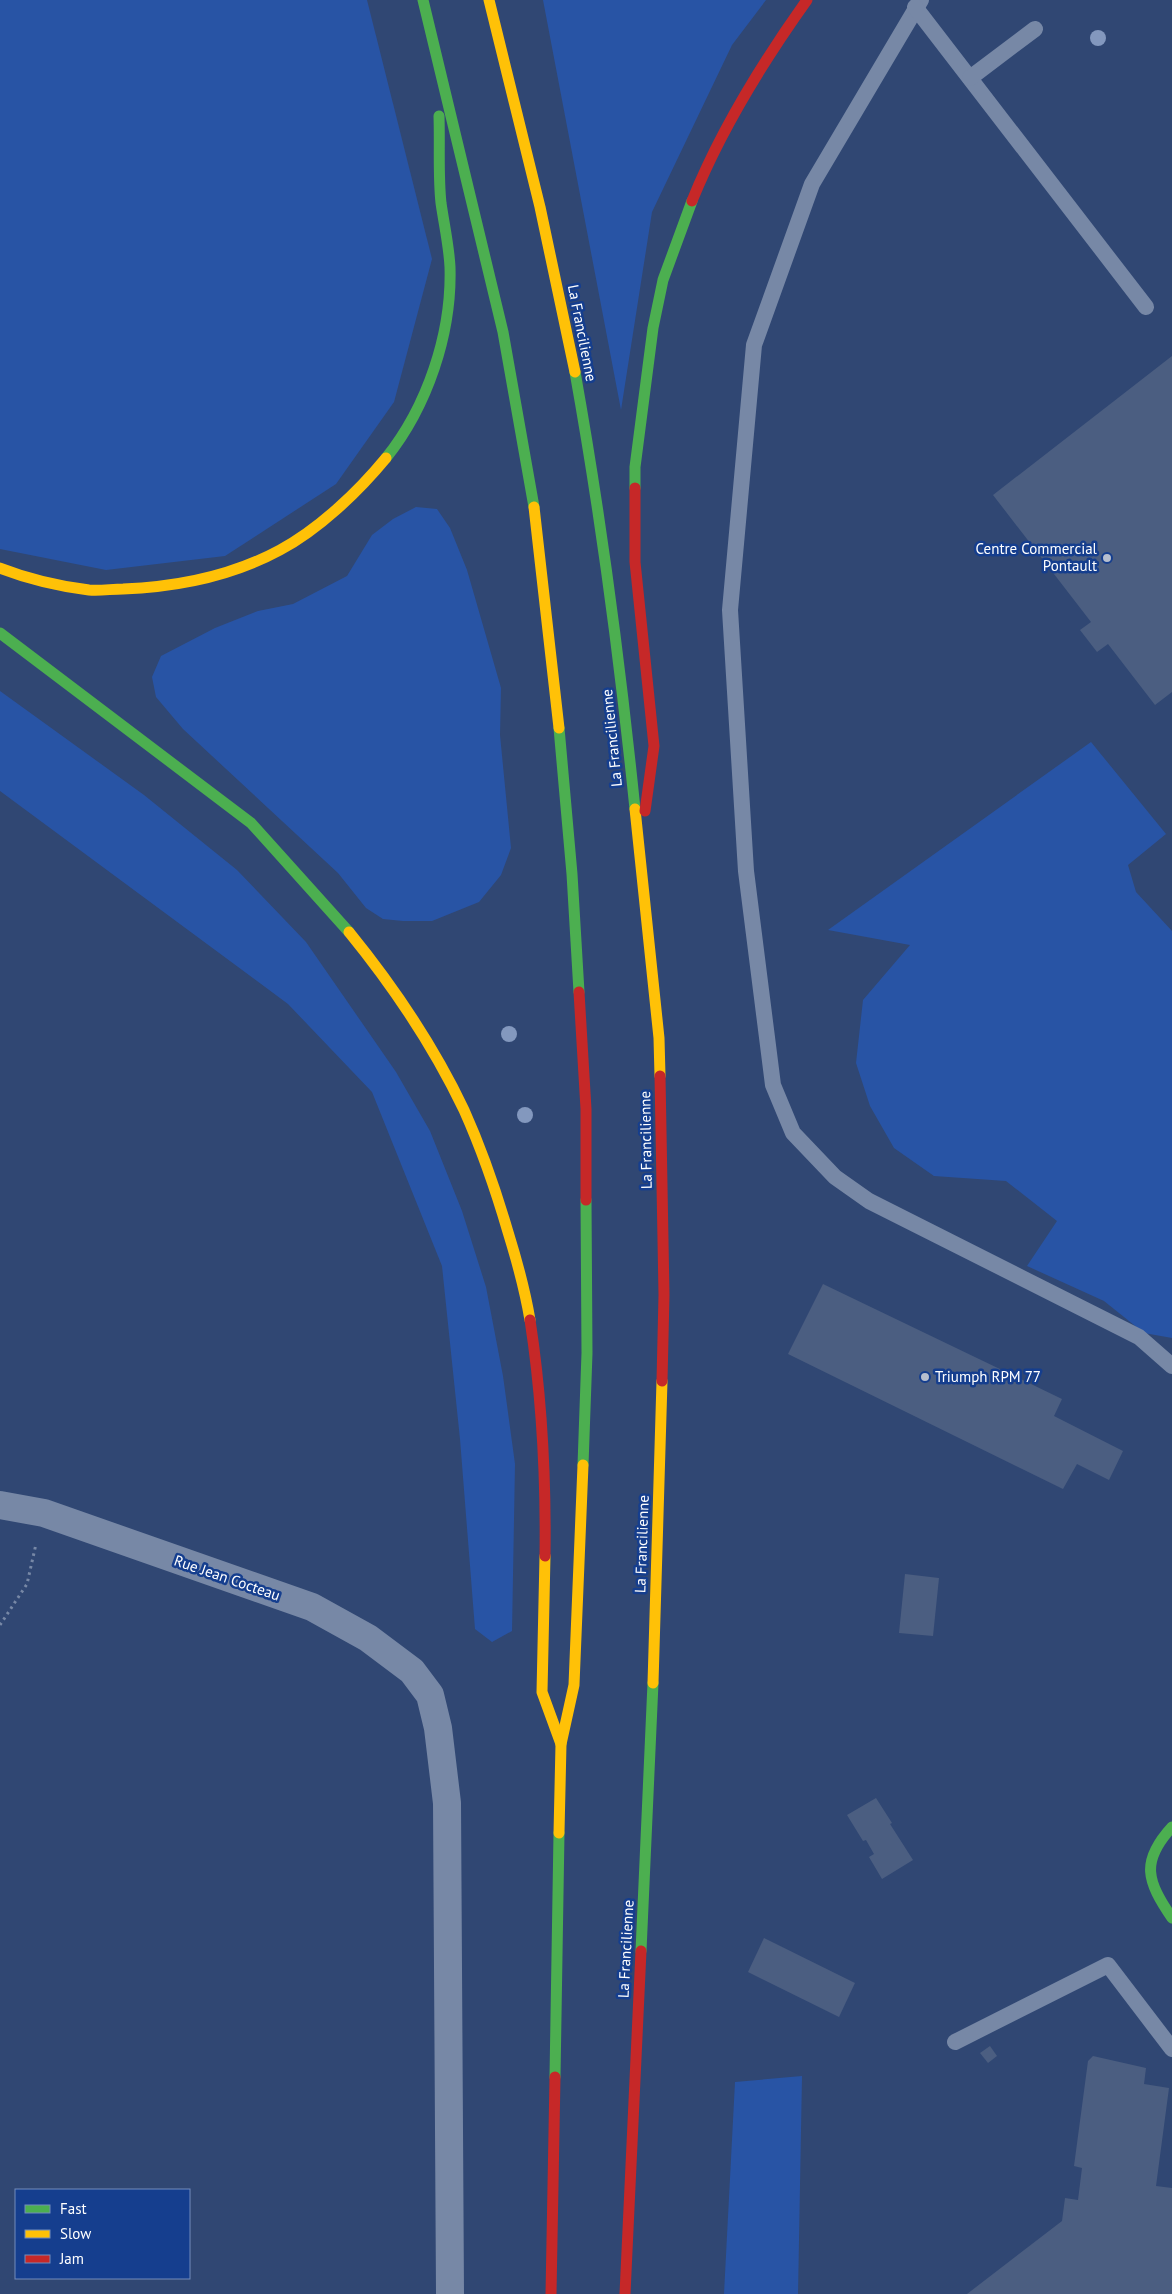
<svg xmlns="http://www.w3.org/2000/svg" width="1172" height="2294" viewBox="0 0 1172 2294" font-family="'PT Sans',sans-serif">
	<rect width="100%" height="100%" fill="#304773"/>
	<!-- green -->
	<g fill="#2854a5">
		<path d="M0,0H367L432,259L394,402L336,484L225,556L106,570L0,549Z"/>
		<path d="M543,0H766L732,45L652,212L621,410Z"/>
		<path d="M416,507L437,509L450,528L467,570L501,688L500,735L511,848L501,875L479,902L432,921H403L383,919L366,908L338,873L183,729L156,697L152,677L161,656L215,628L258,611L293,604L347,576L372,535L393,519Z"/>
		<path d="M0,691L144,795L237,870L306,942L396,1072L430,1131L462,1211L486,1287L503,1376L515,1464L512,1631L492,1642L475,1629L460,1439L442,1266L372,1092L288,1004L0,791Z"/>
		<path d="M1091,742L1166,834L1128,865L1136,892L1172,931V1338L1144,1333L1104,1301L1027,1266L1057,1221L1006,1181L934,1176L894,1148L870,1106L856,1063L863,1000L910,945L828,930Z"/>
		<path d="M802,2076L798,2294H724L735,2082Z"/>
	</g>
	<!-- building -->
	<g fill="#4b5e81">
		<path d="M1172,356V692L1155,705L1108,644L1097,652L1080,630L1091,622L993,495Z"/>
		<path d="M823,1284L1062,1399L1054,1416L1123,1451L1109,1480L1077,1464L1063,1489L788,1354Z"/>
		<path d="M905,1574L939,1578L933,1636L899,1633Z"/>
		<path d="M876,1798L892,1823L890,1824L913,1860L882,1879L869,1857L874,1854L866,1840L863,1841L847,1815Z"/>
		<path d="M764,1938L855,1983L839,2017L748,1972Z"/>
		<path d="M990,2046L997,2056L988,2063L980,2053Z"/>
		<path d="M1093,2056L1146,2068L1144,2084L1169,2088L1156,2186L1172,2188V2294H967L1062,2221L1065,2198L1078,2200L1082,2168L1074,2166L1088,2061Z"/>
	</g>
	<g fill="none" stroke-linecap="round" stroke-linejoin="round">
		<!-- path -->
		<path stroke="#7788a6" stroke-width="3" stroke-dasharray="2.5 4" stroke-linecap="butt" d="M0,1625L27,1584L36,1544"/>
		<!-- lane -->
		<g stroke="#7788a6" stroke-width="16">
			<path d="M921,0L812,184L754,345L730,610L746,871L773,1085L793,1133L835,1177L869,1201L1139,1337L1172,1366"/>
			<path d="M915,7L1146,307"/>
			<path d="M970,78L1035,29"/>
			<path d="M955,2042L1108,1965L1172,2049"/>
		</g>
		<!-- street -->
		<path stroke="#7788a6" stroke-width="28" d="M0,1505L44,1513L312,1607L368,1638L412,1671L430,1695L438,1728L447,1803L450,2294"/>
		<!-- fast -->
		<g stroke="#4caf50" stroke-width="11">
			<path d="M423,0L503,332L534,507"/>
			<path d="M575,372C601,517 620,662 635,809"/>
			<path d="M386,458C427,407 452,334 450,267C449,246 444,224 441,203C438,175 440,145 439,116"/>
			<path d="M635,488V467L653,328L663,280L692,201"/>
			<path d="M0,633L251,823L349,932"/>
			<path d="M559,728L572,874L579,992"/>
			<path d="M583,1465L587,1353L586,1200"/>
			<path d="M1172,1827C1140,1862 1147,1881 1172,1918"/>
			<path d="M641,1951L653,1683"/>
			<path d="M555,2077L559,1833"/>
		</g>
		<!-- slow -->
		<g stroke="#ffc107" stroke-width="11">
			<path d="M489,0L540,207L575,372"/>
			<path d="M534,507L559,728"/>
			<path d="M0,568C28,579 59,586 89,590C100,591 112,589 123,589C177,587 232,576 280,550C319,529 358,492 386,458"/>
			<path d="M635,809L659,1038L660,1076"/>
			<path d="M349,932C393,986 434,1047 464,1110C482,1150 496,1191 508,1232C517,1261 525,1290 530,1320"/>
			<path d="M545,1556L542,1692L561,1744"/>
			<path d="M653,1683L662,1381"/>
			<path d="M559,1833L561,1744L574,1685L583,1465"/>
		</g>
		<!-- jam -->
		<g stroke="#c62828" stroke-width="11">
			<path d="M692,201C721,129 762,63 807,0"/>
			<path d="M635,488V562L654,746L645,811"/>
			<path d="M579,992L586,1109V1200"/>
			<path d="M660,1076L664,1295L662,1381"/>
			<path d="M530,1320C542,1398 546,1478 545,1556"/>
			<path d="M551,2294L555,2077"/>
			<path d="M625,2294L641,1951"/>
		</g>
	</g>
	<!-- trees -->
	<g fill="#8398be">
		<circle cx="1098" cy="38" r="8"/>
		<circle cx="509" cy="1034" r="8"/>
		<circle cx="525" cy="1115" r="8"/>
	</g>
	<!-- markers -->
	<g fill="#b7bfce" stroke="#153e8e" stroke-width="2">
		<circle cx="1107" cy="558" r="5"/>
		<circle cx="925" cy="1377" r="5"/>
	</g>
	<g text-anchor="middle" stroke-width="5" stroke-linejoin="round" paint-order="stroke">
		<!-- street labels -->
		<g font-size="15" fill="#fff" stroke="#153e8e">
			<text transform="translate(582 333) rotate(79)" y="5">La Francilienne</text>
			<text transform="translate(612 738) rotate(-96)" y="5">La Francilienne</text>
			<text transform="translate(646 1140) rotate(-91)" y="5">La Francilienne</text>
			<text transform="translate(642 1544) rotate(-88)" y="5">La Francilienne</text>
			<text transform="translate(227 1578) rotate(19)" y="5">Rue Jean Cocteau</text>
			<text transform="translate(626 1949) rotate(-87)" y="5">La Francilienne</text>
		</g>
		<!-- poi labels -->
		<g font-size="15" fill="#fff" stroke="#153e8e" text-anchor="end">
			<text x="1097" y="554">Centre Commercial<tspan x="1097" dy="17">Pontault</tspan></text>
			<text x="935" y="1382" text-anchor="start">Triumph RPM 77</text>
		</g>
	</g>
	<!-- legend -->
	<rect x="15" y="2189" width="175" height="90" fill="#153e8e" stroke="#738bbb"/>
	<rect x="25" y="2205" width="25" height="8" fill="#4caf50" stroke="#738bbb"/>
	<text x="60" y="2214" font-size="15" fill="#ffffff">Fast</text>
	<rect x="25" y="2230" width="25" height="8" fill="#ffc107" stroke="#738bbb"/>
	<text x="60" y="2239" font-size="15" fill="#ffffff">Slow</text>
	<rect x="25" y="2255" width="25" height="8" fill="#c62828" stroke="#738bbb"/>
	<text x="60" y="2264" font-size="15" fill="#ffffff">Jam</text>
</svg>
